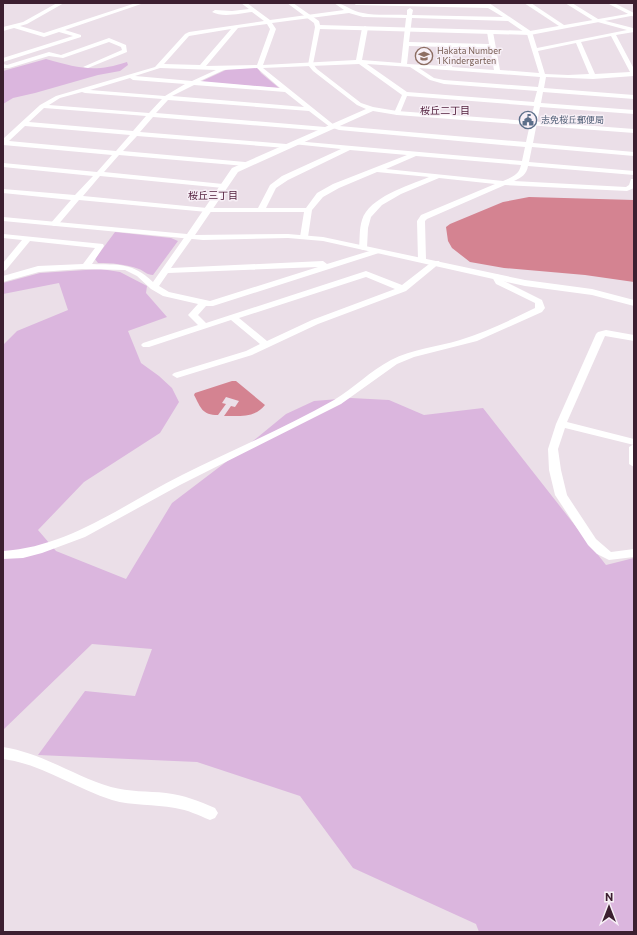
<svg xmlns="http://www.w3.org/2000/svg" width="637" height="935" viewBox="0 0 637 935" font-family="Commissioner,'Noto Sans JP',sans-serif">
	<rect width="100%" height="100%" fill="#ebdfe8"/>
	<!-- green -->
	<g fill="#dbb6de">
		<path d="M46,59C79,68 94,73 127,62L128,65L120,71L98,75L35,93L13,98L3,104V71Z"/>
		<path d="M257,67L261,73L279,88L200,82L228,69Z"/>
		<path d="M115,232L171,238L178,241L153,275C147,275 144,271 139,269C125,264 112,263 98,263L95,259Z"/>
		<path d="M101,269L120,272L147,286L146,293L167,317L128,331L141,363L159,376L172,388L179,402L160,433L84,482L38,530L56,551L126,579L172,503L247,446L286,414L314,401L351,398L389,400L424,415L483,408L606,565L634,558V932H479L476,924L353,868L300,796L197,762L38,755L85,691L135,696L152,649L92,644L3,730V345L17,331L68,310L59,283L3,294V283L40,273Z"/>
	</g>
	<!-- water -->
	<g fill="#d48391">
		<path d="M529,197L634,200V282L585,275L504,268L470,262L452,248L448,241L446,227L450,224L503,202Z"/>
		<path d="M232,381H236L265,405C255,418 239,416 224,416L231,406L235,407L239,401L226,397L222,403L226,404L218,415C202,415 201,408 194,395L195,393Z"/>
	</g>
	<g fill="none" stroke-linecap="round" stroke-linejoin="round">
		<!-- minor -->
		<g fill="#fff" fill-rule="evenodd">
			<path d="M57,3H64L27,24L20,26L44,33L136,3H144L65,30L81,35V37L3,62V58L73,36L59,32L44,37L14,28L3,31V27L23,22Z"/>
			<path d="M241,3H247L270,20L344,10L334,3C345,3 352,12 363,13C377,16 393,14 407,15V10L410,8L413,10L412,15L503,17L488,8L356,5L353,3L483,4L482,3H489L532,32L537,48L627,30L594,21L565,3H572L598,19L633,28L634,32L616,35L634,69V76L593,79L546,77L544,88L634,95V99L543,92L541,103L634,110V114L540,107L533,143L634,152V156L532,147L529,162L634,171V175L528,166C527,174 521,178 514,181L626,187L629,185L631,179H634V188L627,191L505,185L427,219L425,221L426,260L422,263L418,260L417,221L421,215L495,184L439,178L401,194L382,205L371,217L368,228L367,248L363,250L359,248C360,239 359,229 362,220C369,197 408,186 429,177L377,172L339,188L323,197L312,210L308,237L304,239L300,237L304,212H207L79,200L57,226H54L50,224L71,200L3,193V189L75,195L93,176L3,167V163L97,172L112,155L3,145V139L40,105L56,96L155,67L185,34L189,32L264,21L252,12C241,13 223,18 212,12L215,10L232,11L249,9ZM349,13L363,17L406,18L401,63L362,60L368,28L365,26L362,28L356,60L263,65L276,29L272,23ZM412,18L508,21L527,34L539,73L500,70L493,32L490,30L487,32L489,44L409,42ZM267,24L270,29L257,65L206,66L238,28ZM231,29L200,65L164,64L189,36ZM611,36L630,72L595,74L581,42ZM576,43L589,74L568,75L545,74L538,51ZM409,46L447,47L446,66L407,64ZM453,47L490,48L494,70L452,67ZM359,64L402,95L394,113L397,115L400,113L407,96L534,106L526,142L339,126L334,125L263,68ZM367,64L410,67L430,80L444,84L537,91L534,102L407,92ZM160,68L216,70L192,81L135,76ZM257,68L280,88L200,81L224,70ZM419,68L540,77L538,87L444,80L434,78ZM130,78L133,80L185,84L165,96L90,90ZM194,85L285,92L304,107L172,96ZM82,92L85,93L162,99L149,113L49,105L60,98ZM168,100L309,111L330,127L339,130L525,147L522,161L295,141L293,142V144L341,149L282,176L270,185L258,208H207L83,196L100,176L223,188L227,186L223,184L104,172L119,155L245,166L249,164L245,162L123,151L137,136L286,148L289,146L286,144L140,132L153,117L325,131L328,129L325,127L156,113ZM44,108L146,116L133,131L29,122ZM25,126L130,135L116,151L9,141ZM350,150L407,155L333,184L317,193L306,208H266L276,188L288,180ZM416,156L521,165C519,175 512,177 503,181L386,169Z"/>
			<path d="M524,3H531L567,27L562,28Z"/>
			<path d="M607,3H614L634,13V17Z"/>
			<path d="M109,38L126,45L127,52L88,68L83,67L122,50L121,47L109,42L63,58L49,56L9,68H3V64L7,65L49,52L61,55Z"/>
			<path d="M3,234L103,244L104,246L92,264C119,265 132,262 153,282L186,235H189L193,237L171,268L323,261L327,264L376,249L380,251L379,253L213,306H206L198,315L206,323L366,271L402,285L433,261H439L440,263L406,291L318,324L252,355L177,378L172,375L174,373L246,351L260,344L231,320L149,347H143L141,345L143,343L198,325L188,315L198,304L163,296L151,289L137,276L125,270L82,269L39,272L3,282V276L38,266L83,264L95,248L30,241L6,270L3,271V263L22,240L3,238ZM318,267L210,301L169,292L159,286L168,273ZM366,277L395,289L312,320L267,341L239,318Z"/>
			<path d="M496,274L499,275L502,280L542,300L545,308L542,312L477,341L414,357L397,364L341,404L180,485L85,537L42,553L23,558L3,559V551C69,547 124,504 182,475C232,450 285,428 334,400C354,388 370,371 391,360C412,349 437,347 460,340C486,332 511,320 535,308V303L496,284L492,277Z"/>
			<path d="M606,330L634,335V341L605,336L567,422L634,439V445L565,428L558,449L561,470L567,495L596,539L611,552L634,549V557L609,560L597,554L588,545L555,495L549,470L548,449L556,424L596,334L598,332Z"/>
			<path d="M3,747C42,753 74,776 111,787C129,792 148,791 166,793C184,795 199,801 215,808L218,813L215,818L210,820C198,815 188,810 175,808C154,804 132,806 112,800C74,788 42,764 3,759Z"/>
		</g>
		<!-- tertiary -->
		<g fill="#fff" fill-rule="evenodd">
			<path d="M287,3H293L319,21L320,25L530,31L633,13V15L631,16L530,35L320,29L313,64L317,69L361,103L373,107L397,111L634,129V133L397,115L373,111L238,172L195,235L288,234L323,237L525,280L592,289L634,300V306L592,295L525,286L323,241L288,238L203,240L3,221V217L187,234L232,168L366,109L357,105L313,71L308,65L315,27L314,23Z"/>
			<path d="M634,444V467L629,464V447Z"/>
		</g>
	</g>
	<!-- icons -->
	<defs>
		<symbol id="school-ring" viewBox="-11 -11 22 22"><circle r="9.5" fill="#f7eff6" stroke="#8d6e63" stroke-width="1.5"/><path d="M0-5L7-2L0 1L-7-2ZM-4 1L0 2.5L4 1V4Q0 6-4 4Z" fill="#8d6e63"/></symbol>
		<symbol id="civic-ring" viewBox="-11 -11 22 22"><circle r="9.5" fill="#f7eff6" stroke="#5c6f8a" stroke-width="1.5"/><path d="M-.6-6.5H3V-4.5H.6V-3L4-1V1h2V6H-6V1h2V-1L-.6-3ZM-1.2 2.5V6h2.4V2.5Z" fill="#5c6f8a"/></symbol>
	</defs>
	<g fill-rule="evenodd">
		<use href="#school-ring" x="414" y="46" width="20" height="20"/>
		<use href="#civic-ring" x="518" y="110" width="20" height="20"/>
	</g>
	<g text-anchor="middle" stroke-width="3" stroke-linejoin="round" paint-order="stroke">
		<!-- far-education labels -->
		<g font-size="9" fill="#785e54" stroke="#f7eff6" text-anchor="start">
			<text x="437" y="54">Hakata Number<tspan x="437" dy="10">1 Kindergarten</tspan></text>
		</g>
		<!-- far-service labels -->
		<g font-size="9" fill="#4e5e75" stroke="#f7eff6" text-anchor="start">
			<text x="541" y="123">志免桜丘郵便局</text>
		</g>
		<!-- far-neighbourhood labels -->
		<g font-size="10" fill="#4e1a38" stroke="#f7eff6">
			<text x="445" y="114">桜丘二丁目</text>
			<text x="213" y="199">桜丘三丁目</text>
		</g>
	</g>
	<!-- border -->
	<rect width="637" height="935" fill="none" stroke="#3c1f30" stroke-width="8"/>
	<!-- north arrow -->
	<g transform="translate(609 907)" stroke="#f7eff6" stroke-width="3" paint-order="stroke">
	<path d="M0-3L7 15L0 10L-7 15Z" fill="#3c1f30"/>
	<text y="-6" font-size="11" font-weight="bold" text-anchor="middle" fill="#3c1f30">N</text>
	</g>
</svg>
